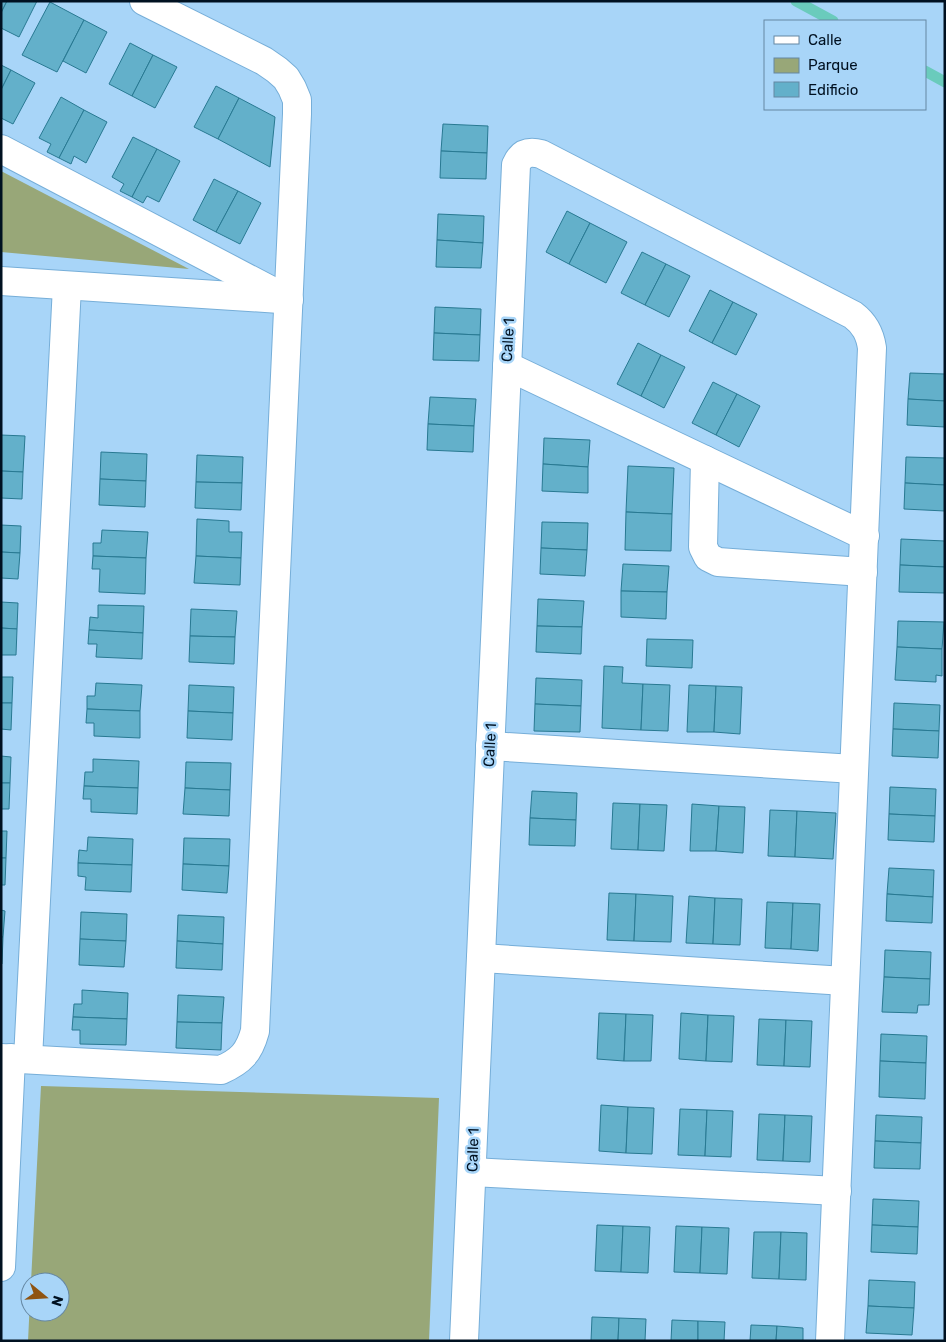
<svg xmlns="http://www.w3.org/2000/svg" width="946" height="1342" viewBox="0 0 946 1342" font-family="Rubik,sans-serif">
	<rect width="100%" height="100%" fill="#a8d5f8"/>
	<!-- green -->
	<g fill="#98a778">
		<path d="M1,171L189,269L1,252Z"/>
		<path d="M41,1086L439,1098L429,1341H28L30,1300V1312H60V1282H31Z"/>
	</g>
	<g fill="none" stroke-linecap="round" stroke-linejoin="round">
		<!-- stream -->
		<g stroke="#6acbbc" stroke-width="11">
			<path d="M796,1L833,21"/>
			<path d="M925,71L945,82"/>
		</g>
	</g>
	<!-- building -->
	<g fill="#63b0ca" stroke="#287992">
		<path d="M1,1H7L1,13Z"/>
		<path d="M7,1H37L19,37L1,28V13Z"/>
		<path d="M50,2L84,20L57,72L22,55Z"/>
		<path d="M84,20L107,32L86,73L63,61Z"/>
		<path d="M130,43L153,55L132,96L109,84Z"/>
		<path d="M153,55L177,67L155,108L132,96Z"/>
		<path d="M1,65L11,70L1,90Z"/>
		<path d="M11,70L35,83L13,124L1,118V90Z"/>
		<path d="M216,86L239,98L218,139L194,127Z"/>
		<path d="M61,97L84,110L59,158L47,152L51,144L39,138Z"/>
		<path d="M239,98L275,117L270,167L218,139Z"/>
		<path d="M84,110L107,122L86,163L74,156L71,164L59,158Z"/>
		<path d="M443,124L488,126L487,153L441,151Z"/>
		<path d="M133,137L157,149L132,197L120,191L124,184L112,177Z"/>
		<path d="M157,149L180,161L159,202L147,196L143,203L132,197Z"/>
		<path d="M441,151L487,153L486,179L440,178Z"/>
		<path d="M214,179L238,191L216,232L193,220Z"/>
		<path d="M238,191L261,203L240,244L216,232Z"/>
		<path d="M567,211L590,223L569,264L546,252Z"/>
		<path d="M438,214L484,216L483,243L437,240Z"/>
		<path d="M590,223L627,242L606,283L569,264Z"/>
		<path d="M437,240L483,243L481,268L436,267Z"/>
		<path d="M642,252L666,264L645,305L621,293Z"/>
		<path d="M666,264L690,276L669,317L645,305Z"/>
		<path d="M710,290L733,302L712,343L689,331Z"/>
		<path d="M733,302L757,314L736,355L712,343Z"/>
		<path d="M435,307L481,309L480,335L434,333Z"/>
		<path d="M434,333L480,335L479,361L433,360Z"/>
		<path d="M638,343L661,355L641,396L617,384Z"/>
		<path d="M661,355L685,367L664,408L641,396Z"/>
		<path d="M910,373L945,374V401L908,399Z"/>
		<path d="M713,382L737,394L716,435L692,423Z"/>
		<path d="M737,394L760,406L739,447L716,435Z"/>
		<path d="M430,397L476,399L474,426L428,424Z"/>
		<path d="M908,399L945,401V427L907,425Z"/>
		<path d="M428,424L474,426L473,452L427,450Z"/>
		<path d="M1,435L25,436L23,472L1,471Z"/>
		<path d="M544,438L590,440L588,467L543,464Z"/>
		<path d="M101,452L147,454L146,481L100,479Z"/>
		<path d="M197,455L243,457L242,483L196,482Z"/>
		<path d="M906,457L945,458V485L905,483Z"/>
		<path d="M543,464L588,467V493L542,491Z"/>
		<path d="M628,466L674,468L672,514L626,512Z"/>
		<path d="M1,471L23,472L22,499L1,498Z"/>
		<path d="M100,479L146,481L145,507L99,505Z"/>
		<path d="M196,482L242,483L241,510L195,508Z"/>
		<path d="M905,483L945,485V511L904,509Z"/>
		<path d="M626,512L672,514L671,551L625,550Z"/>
		<path d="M197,519L229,521V532H242L241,558L196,556Z"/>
		<path d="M542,522L588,523L587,550L541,548Z"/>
		<path d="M1,525L21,526L20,553L1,552Z"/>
		<path d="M102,530L148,532L146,558L93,556V543H101Z"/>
		<path d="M901,539L945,541V567L900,565Z"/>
		<path d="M541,548L587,550L585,576L540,574Z"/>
		<path d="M1,552L20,553L18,579L1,578Z"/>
		<path d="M93,556L146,558L145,594L99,592L100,569H92Z"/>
		<path d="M196,556L241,558L240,585L194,583Z"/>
		<path d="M623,564L669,566L667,592L621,591Z"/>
		<path d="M900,565L945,567V593L899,592Z"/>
		<path d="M621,591L667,592L666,619L621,617Z"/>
		<path d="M538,599L584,601L582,627L537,626Z"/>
		<path d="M1,602L18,603L17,629L1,628Z"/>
		<path d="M98,605L144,606L143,633L89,630L90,617L98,618Z"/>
		<path d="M191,609L237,611L235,637L190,636Z"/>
		<path d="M898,621L944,622L942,649L897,647Z"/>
		<path d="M537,626L582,627L581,654L536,652Z"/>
		<path d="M1,628L17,629L16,655H1Z"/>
		<path d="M89,630L143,633L142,659L96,657L97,644H88Z"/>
		<path d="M190,636L235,637L234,664L189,662Z"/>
		<path d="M647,639L693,640L692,668L646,666Z"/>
		<path d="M897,647L942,649V676L936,675V682L895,680Z"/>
		<path d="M604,666L623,667L622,683L643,684L641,730L602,728Z"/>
		<path d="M1,677H13L12,703H1Z"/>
		<path d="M536,678L582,680L581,706L535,704Z"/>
		<path d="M96,683L142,685L140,711L87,709V696H95Z"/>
		<path d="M643,684L670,685L668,731L641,730Z"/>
		<path d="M189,685L234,687L233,713L188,711Z"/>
		<path d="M689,685L716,686L714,732H687Z"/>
		<path d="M716,686L742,687L740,734L714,732Z"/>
		<path d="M1,703H12L11,730L1,729Z"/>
		<path d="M894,703L940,705L939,731L893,729Z"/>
		<path d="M535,704L581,706L580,732L534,731Z"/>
		<path d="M87,709L140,711V738L94,736V723H86Z"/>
		<path d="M188,711L233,713L232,740L187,738Z"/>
		<path d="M893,729L939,731L938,758L892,756Z"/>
		<path d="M1,756L11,757L10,783H1Z"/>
		<path d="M93,759L139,761L138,788L84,786L85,772H93Z"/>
		<path d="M186,762L231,763L230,790L185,788Z"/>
		<path d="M1,783H10L9,809H1Z"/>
		<path d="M84,786L138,788L137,814L91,812V799H83Z"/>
		<path d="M890,787L936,789L935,816L889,814Z"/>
		<path d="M185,788L230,790L229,816L183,814Z"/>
		<path d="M532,791L577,793L576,820L530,818Z"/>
		<path d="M613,803L640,804L638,850L611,849Z"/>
		<path d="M640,804L667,805L664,851L638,850Z"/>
		<path d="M692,804L719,806L716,851H690Z"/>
		<path d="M719,806L745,807L743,853L716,851Z"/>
		<path d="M770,810L797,811L795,857L768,856Z"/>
		<path d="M797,811L836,813L833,859L795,857Z"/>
		<path d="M889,814L935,816L934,842L888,840Z"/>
		<path d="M530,818L576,820L575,846L529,845Z"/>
		<path d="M1,831H7L6,858H1Z"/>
		<path d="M88,837L133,839L132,865L78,863L79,850L87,851Z"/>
		<path d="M184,838L230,839L229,866L183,864Z"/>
		<path d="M1,858H6L5,885H1Z"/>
		<path d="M78,863L132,865L131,892L85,890L86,877L78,876Z"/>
		<path d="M183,864L229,866L227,893L182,890Z"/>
		<path d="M889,868L934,870L933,897L887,894Z"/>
		<path d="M609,893L636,894L634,941L607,940Z"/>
		<path d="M636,894L673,896L671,942L634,941Z"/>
		<path d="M887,894L933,897L932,923L886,921Z"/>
		<path d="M689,896L715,898L713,944L686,943Z"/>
		<path d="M715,898L742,899L740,945L713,944Z"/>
		<path d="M767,902L793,903L791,949L765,948Z"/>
		<path d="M793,903L820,904L818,951L791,949Z"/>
		<path d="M1,910L5,911L3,937H1Z"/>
		<path d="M81,912L127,914L126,941L80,939Z"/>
		<path d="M178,915L224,917L223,944L177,941Z"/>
		<path d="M1,937H3L2,964H1Z"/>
		<path d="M80,939L126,941L124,967L79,965Z"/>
		<path d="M177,941L223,944L222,970L176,968Z"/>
		<path d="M885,950L931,952L930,979L884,977Z"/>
		<path d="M884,977L930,979L929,1005H918L917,1013L882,1012Z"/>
		<path d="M82,990L128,993L127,1019L73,1017L74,1004H82Z"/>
		<path d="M178,995L224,997L222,1023L177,1022Z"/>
		<path d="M599,1013L626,1014L624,1061L597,1059Z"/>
		<path d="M681,1013L708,1015L706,1061L679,1059Z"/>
		<path d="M626,1014L653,1015L651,1061H624Z"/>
		<path d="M708,1015L734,1016L732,1062L706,1061Z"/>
		<path d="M73,1017L127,1019L126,1045L80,1044V1030H72Z"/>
		<path d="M759,1019L786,1020L784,1066L757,1065Z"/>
		<path d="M786,1020L812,1021L810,1067L784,1066Z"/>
		<path d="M177,1022L222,1023L221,1050L176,1048Z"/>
		<path d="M881,1034L927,1036L926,1063L880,1061Z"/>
		<path d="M880,1061L926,1063L925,1099L879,1097Z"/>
		<path d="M601,1105L628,1107L626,1153L599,1151Z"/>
		<path d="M628,1107L654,1108L652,1154L626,1153Z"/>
		<path d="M680,1109L707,1110L705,1156L678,1155Z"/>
		<path d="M707,1110L733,1111L731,1157L705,1156Z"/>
		<path d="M759,1114L785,1115L783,1161L757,1160Z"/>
		<path d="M785,1115L812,1116L810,1162L783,1161Z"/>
		<path d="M876,1115L922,1117L921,1143L875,1141Z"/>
		<path d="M875,1141L921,1143L920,1169L874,1168Z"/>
		<path d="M873,1199L919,1201L918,1227L872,1225Z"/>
		<path d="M597,1225L623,1226L621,1272L595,1271Z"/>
		<path d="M872,1225L918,1227L917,1254L871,1252Z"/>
		<path d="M623,1226L650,1227L648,1273L621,1272Z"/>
		<path d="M676,1226L702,1227L700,1273L674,1272Z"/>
		<path d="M702,1227L729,1228L727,1274L700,1273Z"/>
		<path d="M754,1232H781L779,1279L752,1278Z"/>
		<path d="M781,1232L807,1233L806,1280L779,1279Z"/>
		<path d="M869,1280L915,1282L914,1308L868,1306Z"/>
		<path d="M868,1306L914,1308L912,1335L866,1333Z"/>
		<path d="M592,1317L619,1318L618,1341H591Z"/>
		<path d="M619,1318L646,1319L645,1341H618Z"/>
		<path d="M672,1320L698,1321V1341H671Z"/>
		<path d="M698,1321L725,1322L724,1341H698Z"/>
		<path d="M751,1325L777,1326L776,1341H750Z"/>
		<path d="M777,1326L803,1328V1341H776Z"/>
	</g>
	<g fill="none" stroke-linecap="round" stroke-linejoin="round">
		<defs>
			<g id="street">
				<path d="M1,149L289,300"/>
				<path d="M1,281L280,299"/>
				<path d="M507,366L865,536"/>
				<path d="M705,460L703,547L708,557L718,562L863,572"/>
				<path d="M490,746L854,769"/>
				<path d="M481,958L845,981"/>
				<path d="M1,1058L221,1070C241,1061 249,1053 255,1031L297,114V100L292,88L286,78L277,70L264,61L144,1"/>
				<path d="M28,1059L67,286"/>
				<path d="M472,1172L837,1191"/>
				<path d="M1,1267L11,1058"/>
				<path d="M464,1341L516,165C521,153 529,151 541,154L853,315C865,324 870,334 872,348L830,1341"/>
			</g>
		</defs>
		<!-- street casing -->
		<use href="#street" stroke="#76aed8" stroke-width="30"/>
		<!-- street -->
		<use href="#street" stroke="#fff" stroke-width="28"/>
	</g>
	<g text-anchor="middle" stroke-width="5" stroke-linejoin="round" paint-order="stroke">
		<!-- street labels -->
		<g font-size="15" fill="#001121" stroke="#a8d5f8">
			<text transform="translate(508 340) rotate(-87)" y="5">Calle 1</text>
			<text transform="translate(490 745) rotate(-87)" y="5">Calle 1</text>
			<text transform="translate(473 1150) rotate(-88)" y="5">Calle 1</text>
		</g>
	</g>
	<!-- border -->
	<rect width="946" height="1342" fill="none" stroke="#001121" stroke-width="5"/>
	<!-- legend -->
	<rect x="764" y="20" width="162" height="90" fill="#a8d5f8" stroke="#6587a2"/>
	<rect x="774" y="36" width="25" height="8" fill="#ffffff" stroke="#6587a2"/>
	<text x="808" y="45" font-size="15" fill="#001121">Calle</text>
	<rect x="774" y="58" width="25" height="15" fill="#98a778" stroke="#6587a2"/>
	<text x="808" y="70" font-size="15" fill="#001121">Parque</text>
	<rect x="774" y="82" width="25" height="15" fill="#63b0ca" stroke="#6587a2"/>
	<text x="808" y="95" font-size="15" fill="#001121">Edificio</text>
	<!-- north arrow -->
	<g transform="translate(45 1297) rotate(108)"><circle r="24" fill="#a8d5f8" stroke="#6587a2"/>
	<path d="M0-4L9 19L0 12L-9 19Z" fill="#8f5412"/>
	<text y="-8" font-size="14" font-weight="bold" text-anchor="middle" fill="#001121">N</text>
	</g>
</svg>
